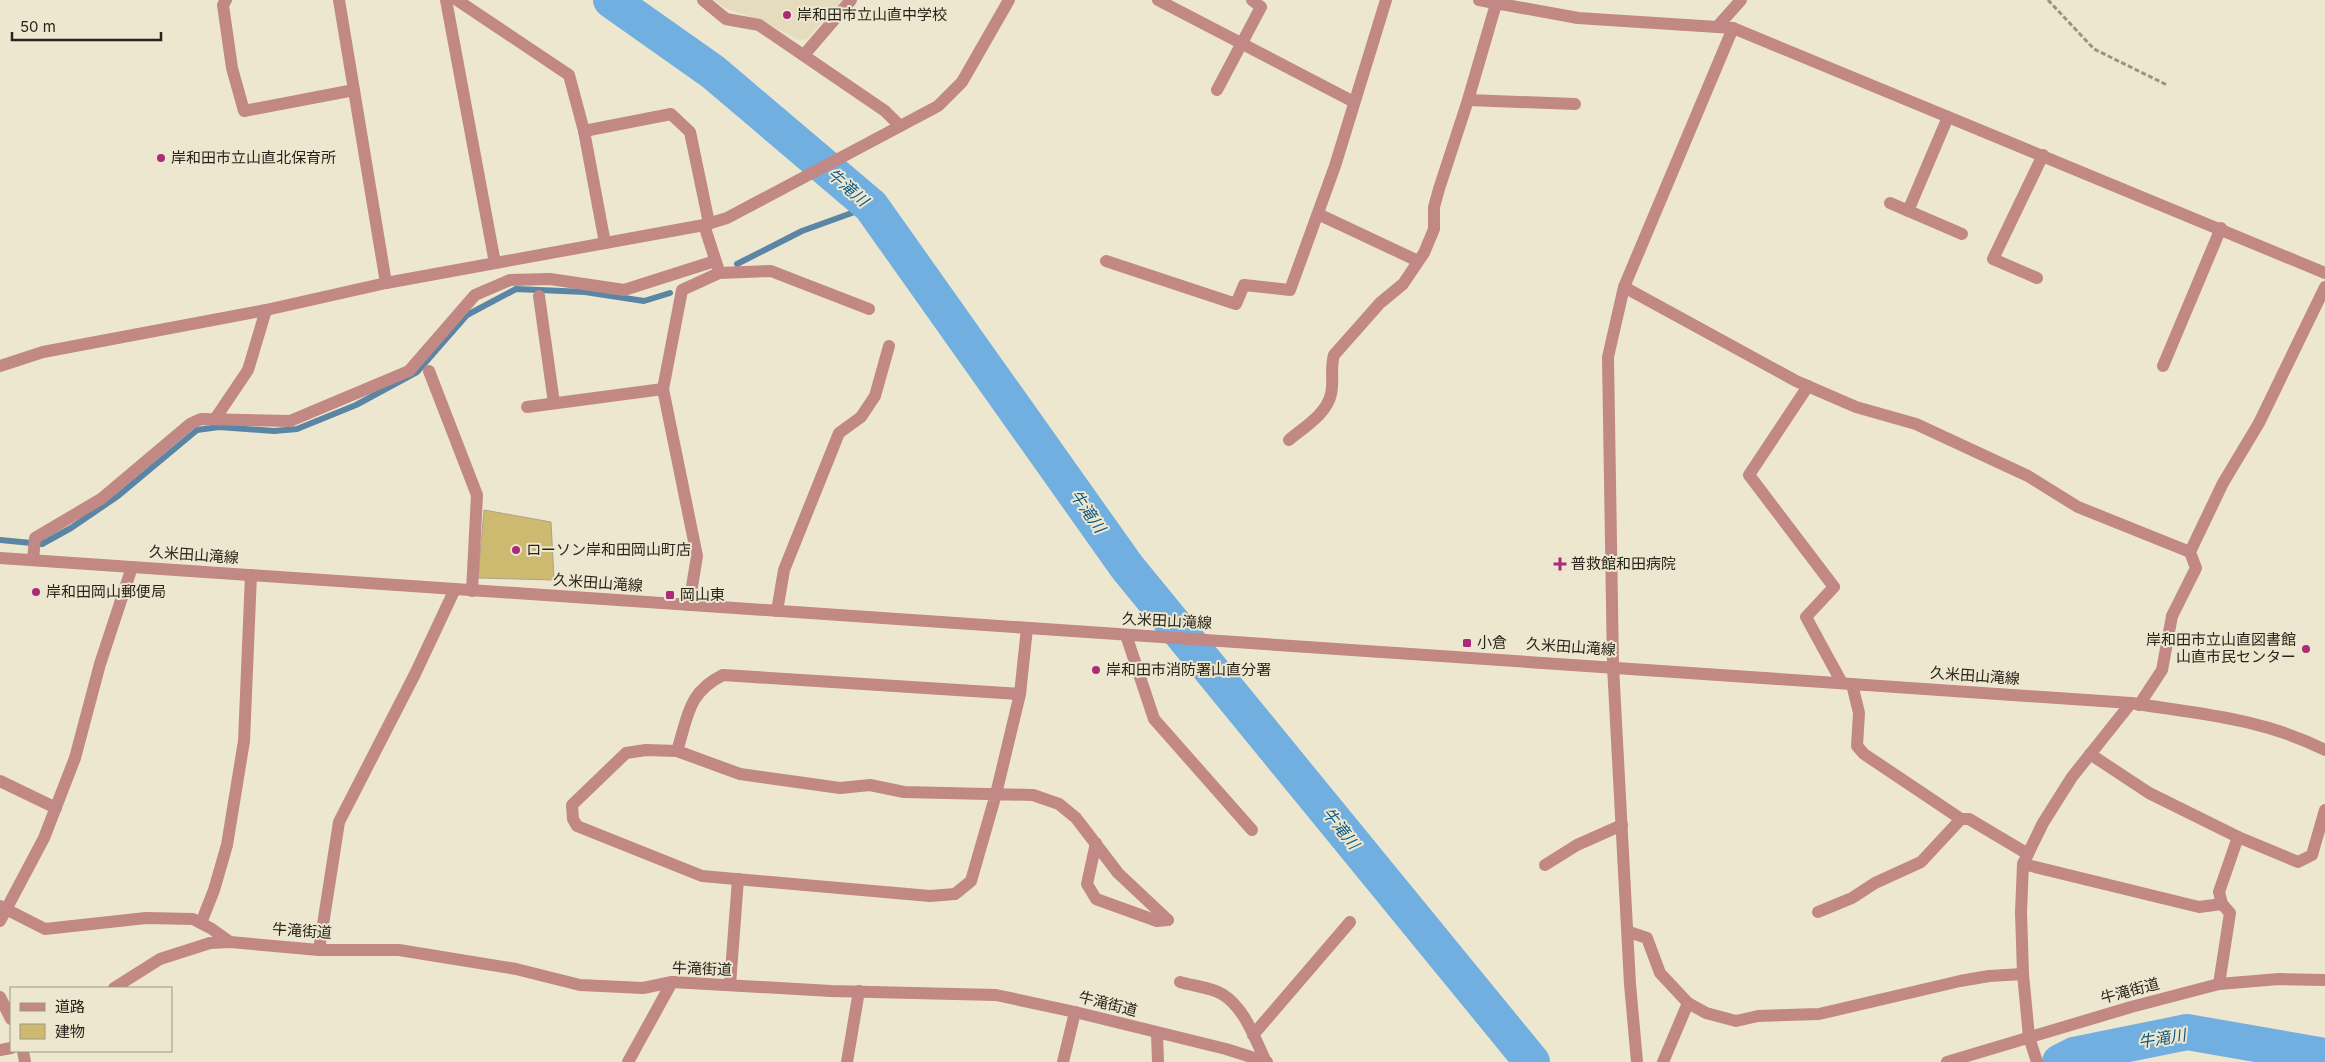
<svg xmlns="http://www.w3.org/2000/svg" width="2325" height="1062" viewBox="0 0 2325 1062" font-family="Inter,'Noto Sans JP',sans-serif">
	<rect width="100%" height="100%" fill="#eee7cf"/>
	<!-- built -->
	<path fill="#e5dcbd" d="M714,0H843L807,39L799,40L763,21L727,9Z"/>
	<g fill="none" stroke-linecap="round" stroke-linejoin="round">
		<!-- stream -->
		<g stroke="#5a85a4" stroke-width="6">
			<path d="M737,264L802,231L871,206"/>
			<path d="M0,540L42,544L71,528L118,496L197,430L219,427L274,431L297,429L356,405L417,372L467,315L516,289L585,292L644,301L670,293"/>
		</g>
		<!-- river -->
		<g stroke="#70afdf" stroke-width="36">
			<path d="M611,0L713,72L871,206L1127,567L1532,1062"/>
			<path d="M2060,1062L2074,1055L2187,1032L2325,1056"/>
		</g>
	</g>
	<!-- building -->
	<path fill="#ceb970" stroke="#aaa48d" d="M484,510L551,522L554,580L478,578Z"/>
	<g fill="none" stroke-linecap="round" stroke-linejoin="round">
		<!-- path -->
		<path stroke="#999483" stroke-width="3" stroke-dasharray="5 2.5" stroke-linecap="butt" d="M2048,0L2094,49L2167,85"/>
		<!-- minor -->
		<g stroke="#c18884" stroke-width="12">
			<path d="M226,0L223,5L232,68L244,111L354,90"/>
			<path d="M339,0L386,283"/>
			<path d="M446,0L495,263"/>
			<path d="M457,0L569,75L584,131L605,243"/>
			<path d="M703,0L726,19L759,25L885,111L900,126"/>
			<path d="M1158,0L1354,102"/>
			<path d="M1479,0L1578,18L1733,28L2325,273"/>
			<path d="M1717,27L1741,0"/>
			<path d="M804,55L851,0"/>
			<path d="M1217,90L1261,7L1252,0"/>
			<path d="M1468,100L1575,104"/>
			<path d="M584,131L671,114L690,132L709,223"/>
			<path d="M1890,203L1962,234"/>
			<path d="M1908,211L1948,117"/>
			<path d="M1318,214L1418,261"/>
			<path d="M704,225L718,268"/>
			<path d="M1106,261L1236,304L1244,285L1290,290L1335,166L1386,0"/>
			<path d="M2037,278L1993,259L2043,155"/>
			<path d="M1624,287L1796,381L1856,407L1916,424L2028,476L2078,507L2190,552"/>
			<path d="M539,296L554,403"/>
			<path d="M0,366L43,352L266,310L386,283L704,225L727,218L938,106L962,82L1009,0"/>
			<path d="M2163,366L2221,228"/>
			<path d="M429,371L477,495L472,591"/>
			<path d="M1808,386L1749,475L1834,587L1806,617L1842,683"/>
			<path d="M527,407L663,389"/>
			<path d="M215,419L248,370L266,310"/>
			<path d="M1289,440C1303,428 1327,414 1331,394C1334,381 1330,368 1334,355L1380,303L1403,284L1424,253L1434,229V207L1439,189L1468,100L1496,4"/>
			<path d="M0,558L2131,703C2199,714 2262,718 2325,750"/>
			<path d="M33,560L35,538L101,499L190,424L201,419L290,421L409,371L475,295L510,280L550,279L624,290L715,261"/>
			<path d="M689,605L697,556L663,389L682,290L719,273L771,271L869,309"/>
			<path d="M777,611L784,570L839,433L861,417L875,396L889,346"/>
			<path d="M1027,628L1020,694L996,794L971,881L955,894L930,896L702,876L577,826L573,819L572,805L626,753L646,750L677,751L740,774L840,788L870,785L904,792L1033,795L1059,804L1076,818L1118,873L1168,920"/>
			<path d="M1126,635L1154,719L1252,830"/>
			<path d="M1852,684L1859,713L1857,746L1864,754L1961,819"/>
			<path d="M2139,705L2162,670L2172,616L2196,568L2190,552L2223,483L2259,423L2325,287"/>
			<path d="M677,751C688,716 688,692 723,675L1020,694"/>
			<path d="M2090,754L2149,793L2238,837"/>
			<path d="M0,781L56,808"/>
			<path d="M1096,843L1087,884L1096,899L1157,921L1168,920"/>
			<path d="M2023,864L2199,907L2222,904"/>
			<path d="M1545,865L1577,845L1622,825"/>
			<path d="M0,906L45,929L146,918L193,919L212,929L230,942"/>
			<path d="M1818,912L1852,898L1875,883L1921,862L1961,819H1969L2028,854"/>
			<path d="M0,921L44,838L75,758L100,664L132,567"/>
			<path d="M201,923L214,890L227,845L244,741L251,575"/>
			<path d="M1629,932L1647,938L1660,973L1688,1003L1706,1013L1736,1021L1758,1016L1819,1014L1960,981L1989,976L2023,974"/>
			<path d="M319,950L339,822L415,674L455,589"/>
			<path d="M1180,982C1193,986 1210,987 1222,994C1245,1008 1255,1039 1266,1062"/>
			<path d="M2219,984L2230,913L2222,904L2219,892L2238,837L2298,862L2312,855L2325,810"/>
			<path d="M730,985L738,879"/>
			<path d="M114,988L160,959L210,943L230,942L319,950H399L516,969L580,985L643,988L672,982L831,991L996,995L1075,1012L1226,1049L1267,1062"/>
			<path d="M0,997L11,1019"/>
			<path d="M1157,1033L1158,1062"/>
			<path d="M1253,1035L1350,922"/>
			<path d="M0,1050L11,1048"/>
			<path d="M23,1051L25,1062"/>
			<path d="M628,1062L672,982"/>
			<path d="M847,1062L859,991"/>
			<path d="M1063,1062L1075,1012"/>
			<path d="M1637,1062L1630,984L1613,666L1608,357L1624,287L1733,28"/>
			<path d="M1663,1062L1688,1003"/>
			<path d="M1947,1062L2131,1007L2219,984L2279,979L2325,980"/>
			<path d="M2037,1062L2029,1037L2023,974L2021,912L2023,864L2043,823L2072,777L2131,703"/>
		</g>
	</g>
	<!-- markers -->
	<g fill="#ab2b79" stroke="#eee7cf" stroke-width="2">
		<circle cx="787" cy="15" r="5"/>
		<circle cx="161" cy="158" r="5"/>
		<circle cx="516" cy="550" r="5"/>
		<path d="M1557.5 556.5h5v5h5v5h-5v5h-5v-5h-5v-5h5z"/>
		<circle cx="36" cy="592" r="5"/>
		<rect x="665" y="590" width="10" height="10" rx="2.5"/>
		<rect x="1462" y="638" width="10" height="10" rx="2.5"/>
		<circle cx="2306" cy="649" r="5"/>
		<circle cx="1096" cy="670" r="5"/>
	</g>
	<g text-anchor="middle" stroke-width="4" stroke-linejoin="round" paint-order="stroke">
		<!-- poi labels -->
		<g font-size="15" fill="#27241c" stroke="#eee7cf" text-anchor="start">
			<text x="797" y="20">岸和田市立山直中学校</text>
			<text x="171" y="163">岸和田市立山直北保育所</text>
			<text x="526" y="555">ローソン岸和田岡山町店</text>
			<text x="1571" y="569">普救館和田病院</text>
			<text x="46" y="597">岸和田岡山郵便局</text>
			<text x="680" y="600">岡山東</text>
			<text x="2296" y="645" text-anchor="end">岸和田市立山直図書館<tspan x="2296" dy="17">山直市民センター</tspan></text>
			<text x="1477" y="648">小倉</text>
			<text x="1106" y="675">岸和田市消防署山直分署</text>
		</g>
		<!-- street labels -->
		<g font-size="15" fill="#27241c" stroke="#eee7cf">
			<text transform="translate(194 555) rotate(4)" y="5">久米田山滝線</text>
			<text transform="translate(598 583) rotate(4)" y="5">久米田山滝線</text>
			<text transform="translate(1167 621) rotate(3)" y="5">久米田山滝線</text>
			<text transform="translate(1571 647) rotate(4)" y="5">久米田山滝線</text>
			<text transform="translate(1975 676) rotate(4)" y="5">久米田山滝線</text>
			<text transform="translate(302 931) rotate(4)" y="5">牛滝街道</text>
			<text transform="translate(702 969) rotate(2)" y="5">牛滝街道</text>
			<text transform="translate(2130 991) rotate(-15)" y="5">牛滝街道</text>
			<text transform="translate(1108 1004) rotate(14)" y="5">牛滝街道</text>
		</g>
		<!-- water labels -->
		<g font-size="16" font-style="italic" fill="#0b5885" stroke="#eee7cf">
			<text transform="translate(848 187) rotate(41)" y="6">牛滝川</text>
			<text transform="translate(1088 511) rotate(55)" y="6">牛滝川</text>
			<text transform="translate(1341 828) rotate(51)" y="6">牛滝川</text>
			<text transform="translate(2162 1038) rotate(-9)" y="6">牛滝川</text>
		</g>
	</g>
	<!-- legend -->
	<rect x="10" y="987" width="162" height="65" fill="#eee7cf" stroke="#9e9987"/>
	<rect x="20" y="1003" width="25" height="8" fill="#c18884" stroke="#9e9987"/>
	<text x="55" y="1012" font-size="15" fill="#27241c">道路</text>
	<rect x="20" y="1024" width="25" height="15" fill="#ceb970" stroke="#9e9987"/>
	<text x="55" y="1037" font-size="15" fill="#27241c">建物</text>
	<!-- scale -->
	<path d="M12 32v8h149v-8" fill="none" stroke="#27241c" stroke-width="2.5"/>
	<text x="20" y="32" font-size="15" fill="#27241c" stroke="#eee7cf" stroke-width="4" paint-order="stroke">50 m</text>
</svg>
